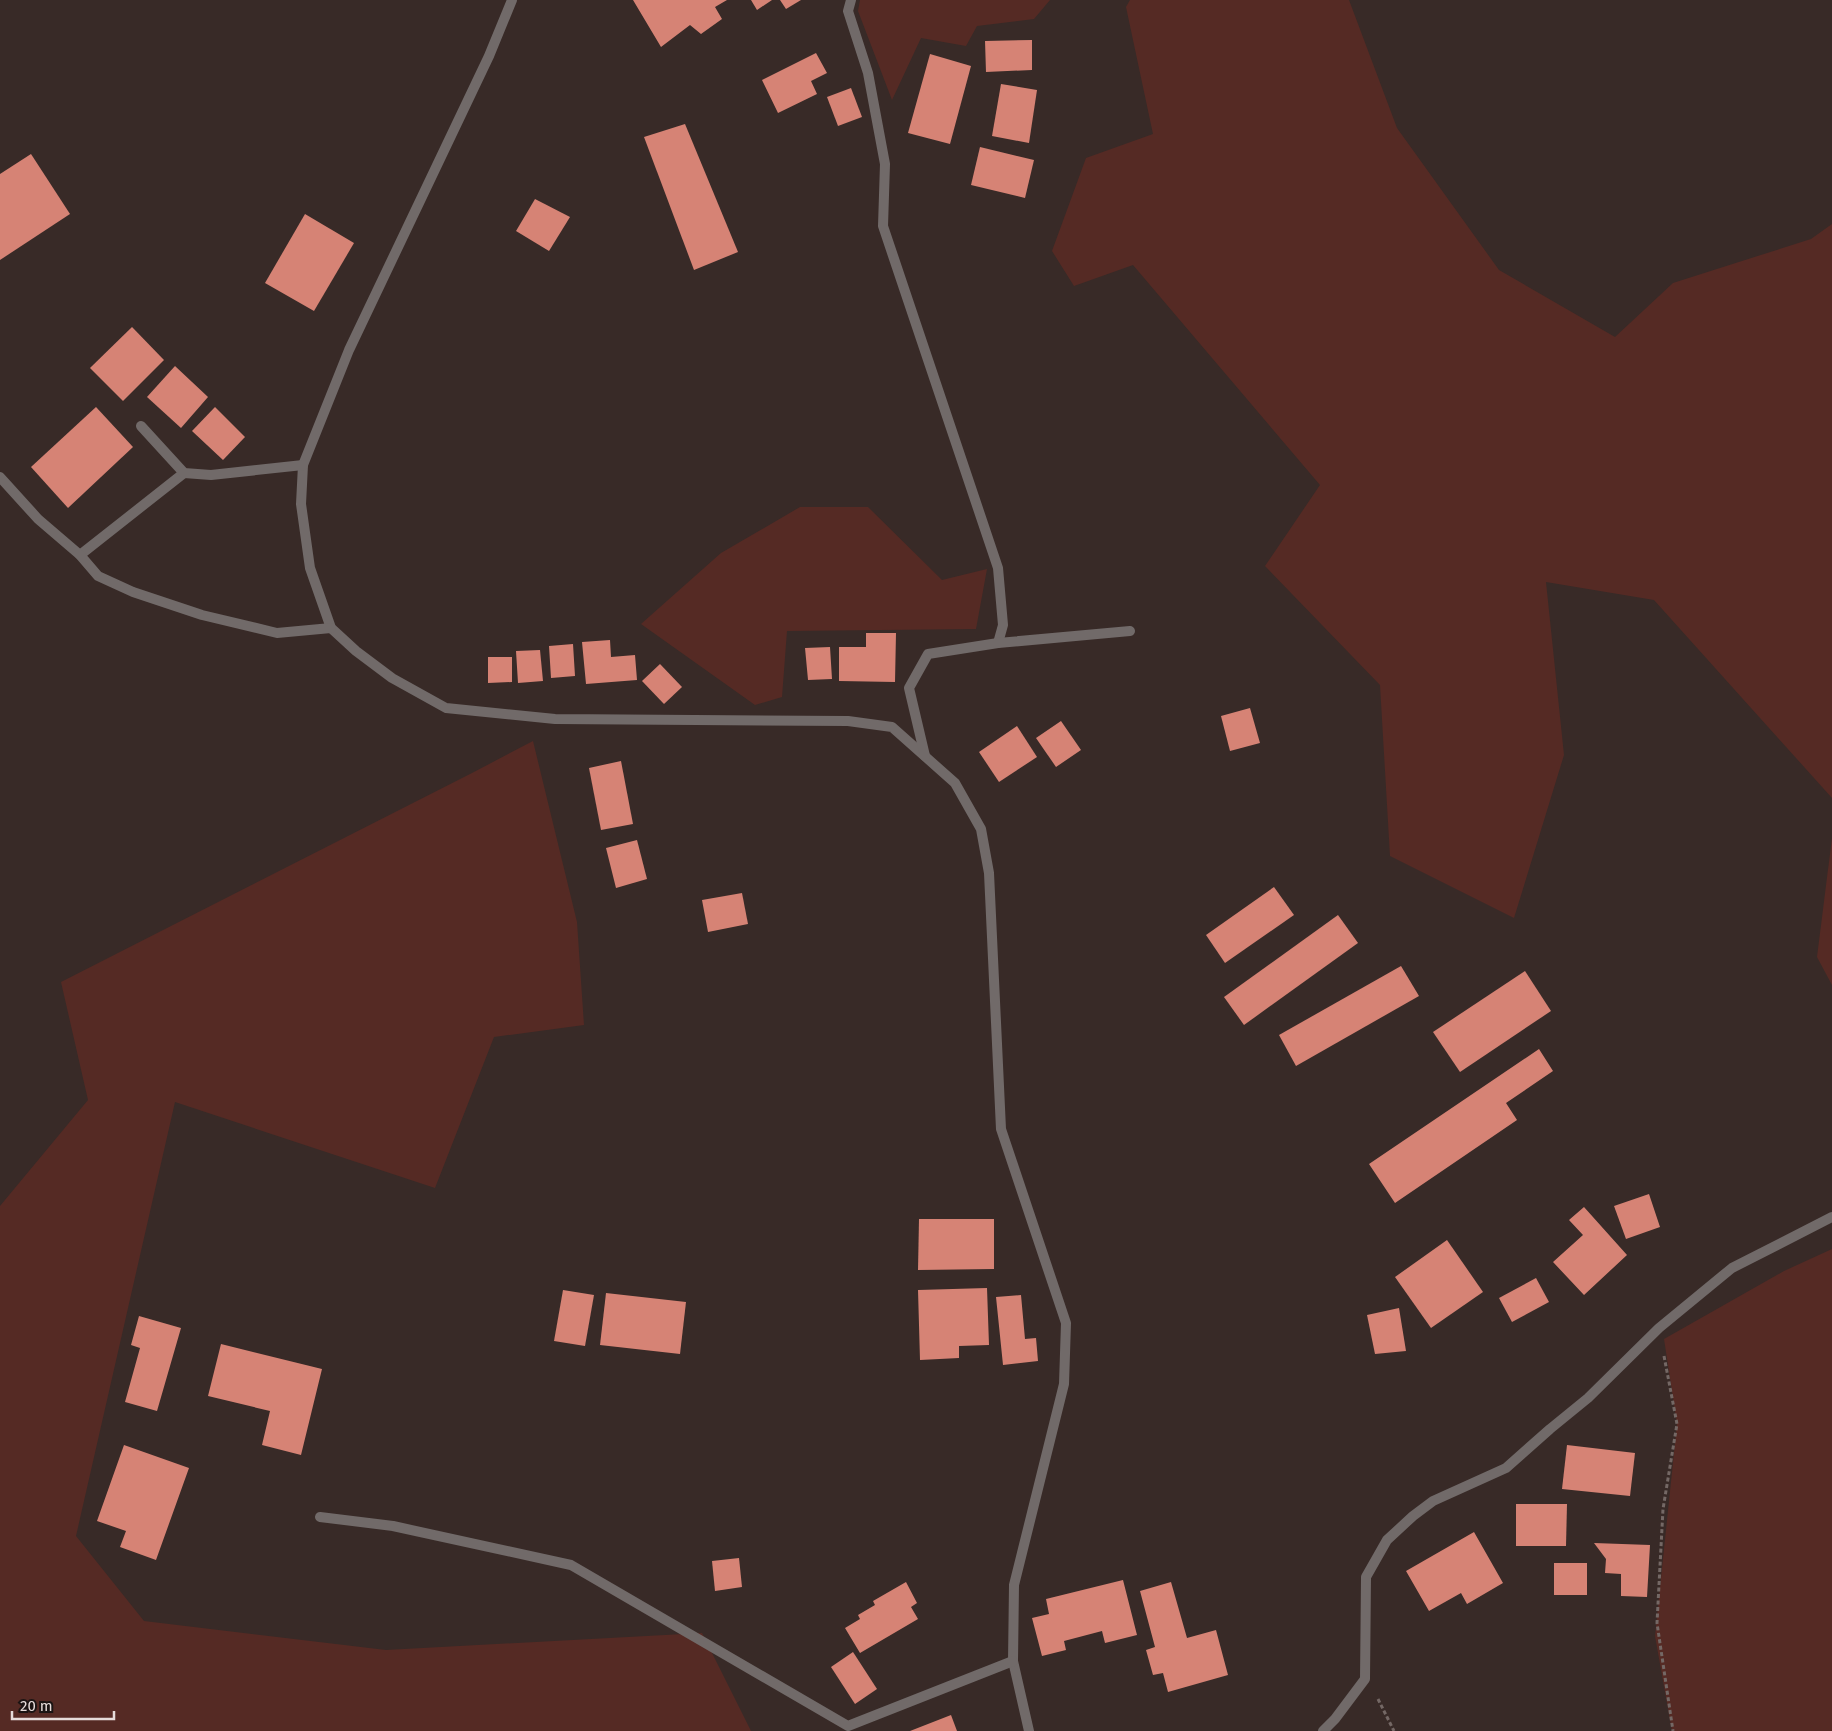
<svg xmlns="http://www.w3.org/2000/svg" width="1832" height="1731" viewBox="0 0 1832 1731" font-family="'Fira Sans',sans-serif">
	<rect width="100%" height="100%" fill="#382a27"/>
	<!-- green -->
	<g fill="#552a24">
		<path d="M860,0H1050L1034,19L977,26L966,46L921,38L892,100L858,11Z"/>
		<path d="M1130,0H1349L1397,128L1499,270L1615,337L1673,283L1811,239L1832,224V798L1654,600L1546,582L1564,755L1514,918L1390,856L1380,685L1265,566L1320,485L1133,265L1074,286L1052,251L1086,158L1153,134L1126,7Z"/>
		<path d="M800,507H868L942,580L987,569L976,629L787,631L782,697L755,705L641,624L721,553Z"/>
		<path d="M533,741L577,922L584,1025L494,1037L435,1188L175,1102L76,1536L144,1621L386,1650L702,1633L751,1731H0V1206L88,1100L61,982L472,773Z"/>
		<path d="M1832,838V985L1817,957Z"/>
		<path d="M1832,1249V1731H1672L1655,1636L1677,1424L1664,1339L1784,1271Z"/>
	</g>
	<!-- building -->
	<g fill="#d68375">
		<path d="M633,0H727L715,7L722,19L701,34L690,25L661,47Z"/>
		<path d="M751,0H772L757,10Z"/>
		<path d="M780,0H801L786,9Z"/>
		<path d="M1032,40V70L986,72L985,41Z"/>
		<path d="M816,53L827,73L811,81L817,94L778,113L762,80Z"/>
		<path d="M930,54L971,66L950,144L908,133Z"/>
		<path d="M1001,84L1037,90L1029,143L992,136Z"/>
		<path d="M851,88L862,117L838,126L827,97Z"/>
		<path d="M685,124L738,252L694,270L644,137Z"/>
		<path d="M980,147L1034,160L1025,198L971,185Z"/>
		<path d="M31,154L70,214L0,260V174Z"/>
		<path d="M535,199L570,217L549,251L516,231Z"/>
		<path d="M305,214L354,243L314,311L265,283Z"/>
		<path d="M132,327L164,360L123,401L90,368Z"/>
		<path d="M175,366L208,397L181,428L147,397Z"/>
		<path d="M96,407L133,447L68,508L31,467Z"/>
		<path d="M215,407L245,437L223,460L192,431Z"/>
		<path d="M866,633H896L895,682L839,681V647H866Z"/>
		<path d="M610,640L611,657L635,655L637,680L586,684L582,642Z"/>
		<path d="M573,644L575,676L551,678L549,646Z"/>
		<path d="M830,647L832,679L808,680L805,648Z"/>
		<path d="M540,650L543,681L518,683L516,651Z"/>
		<path d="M488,657H512V682L488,683Z"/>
		<path d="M660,664L682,687L664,704L642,681Z"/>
		<path d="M1250,708L1260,743L1230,751L1221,716Z"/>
		<path d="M1061,721L1081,750L1056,767L1036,738Z"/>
		<path d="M1017,726L1037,757L999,782L979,752Z"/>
		<path d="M621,761L633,824L601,830L589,768Z"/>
		<path d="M637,840L647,879L616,888L606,848Z"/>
		<path d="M1274,887L1294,915L1225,963L1206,935Z"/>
		<path d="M742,893L748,924L708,932L702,900Z"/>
		<path d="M1338,915L1358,943L1244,1025L1224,997Z"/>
		<path d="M1401,966L1419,996L1296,1066L1279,1035Z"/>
		<path d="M1525,971L1551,1011L1460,1072L1433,1032Z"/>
		<path d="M1539,1049L1553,1071L1506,1103L1517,1120L1395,1203L1369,1164Z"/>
		<path d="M1649,1194L1660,1227L1626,1239L1614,1206Z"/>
		<path d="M1584,1207L1627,1255L1584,1295L1553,1262L1583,1235L1569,1220Z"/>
		<path d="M919,1219H994V1269L918,1270Z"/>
		<path d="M1447,1240L1483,1292L1431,1328L1395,1277Z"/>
		<path d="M1536,1278L1549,1302L1512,1322L1499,1298Z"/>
		<path d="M987,1288L989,1345L959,1346V1358L920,1360L918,1290Z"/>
		<path d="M563,1290L594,1295L585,1346L554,1341Z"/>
		<path d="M606,1293L686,1302L680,1354L600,1345Z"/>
		<path d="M1021,1295L1025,1339L1036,1338L1038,1361L1003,1365L996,1297Z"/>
		<path d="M1399,1308L1406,1351L1375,1354L1367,1315Z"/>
		<path d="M139,1316L181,1328L157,1411L125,1402L140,1348L131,1345Z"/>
		<path d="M221,1344L322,1369L301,1455L262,1445L270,1411L208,1396Z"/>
		<path d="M124,1445L189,1468L156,1560L120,1547L126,1531L97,1521Z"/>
		<path d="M1567,1445L1635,1453L1630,1496L1562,1489Z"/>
		<path d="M1516,1504H1567L1566,1546H1516Z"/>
		<path d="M1474,1532L1503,1583L1467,1604L1461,1593L1429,1611L1406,1571Z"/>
		<path d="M1594,1543L1650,1545L1647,1597L1621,1596V1574L1605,1573L1606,1559Z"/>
		<path d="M739,1558L742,1587L715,1591L712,1561Z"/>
		<rect x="1554" y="1563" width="33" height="32"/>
		<path d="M1123,1580L1137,1635L1105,1643L1102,1631L1064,1641L1066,1650L1042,1656L1032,1618L1049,1614L1046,1599Z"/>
		<path d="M906,1582L917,1603L911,1607L918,1619L860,1653L845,1628L860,1619L858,1615L875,1605L873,1601Z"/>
		<path d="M1171,1582L1187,1638L1216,1630L1228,1675L1168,1692L1163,1673L1153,1675L1146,1650L1155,1647L1140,1591Z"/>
		<path d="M853,1652L877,1689L855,1704L831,1667Z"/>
		<path d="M951,1715L957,1731H910Z"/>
	</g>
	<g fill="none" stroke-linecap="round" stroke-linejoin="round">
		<!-- path -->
		<g stroke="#746865" stroke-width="3" stroke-dasharray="4 2.5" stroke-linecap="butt">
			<path d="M1664,1356L1677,1424L1663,1509L1657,1623L1673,1731"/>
			<path d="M1378,1699L1394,1731"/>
		</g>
		<!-- service -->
		<g stroke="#716a69" stroke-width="10">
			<path d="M851,0L848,11L868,73L885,164L883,226L998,568L1003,625L998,643"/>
			<path d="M80,555L184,473"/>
		</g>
		<!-- minor -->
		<g stroke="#716a69" stroke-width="10">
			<path d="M512,0L489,56L349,350L303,465L301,504L310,568L331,628L356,651L392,678L446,708L555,719L848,721L892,727L955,783L981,829L989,873L1001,1129L1066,1323L1064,1384L1014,1585L1013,1661L1029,1731"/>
			<path d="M141,426L184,473L211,475L303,465"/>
			<path d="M0,477L38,519L80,555L98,576L133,592L202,615L277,633L331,628"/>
			<path d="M925,756L909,688L928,654L998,643L1130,631"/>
			<path d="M320,1517L393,1526L571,1565L848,1726L1013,1661"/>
			<path d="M1323,1731L1335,1719L1365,1679L1366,1577L1387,1540L1413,1516L1433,1501L1506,1468L1550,1429L1588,1398L1659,1328L1732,1268L1832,1217"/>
		</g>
	</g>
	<!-- scale -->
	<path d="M12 1711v8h102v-8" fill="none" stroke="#e6dcda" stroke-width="2.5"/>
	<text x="20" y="1711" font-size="15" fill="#e6dcda" stroke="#1b1413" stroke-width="4" paint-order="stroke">20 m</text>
</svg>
